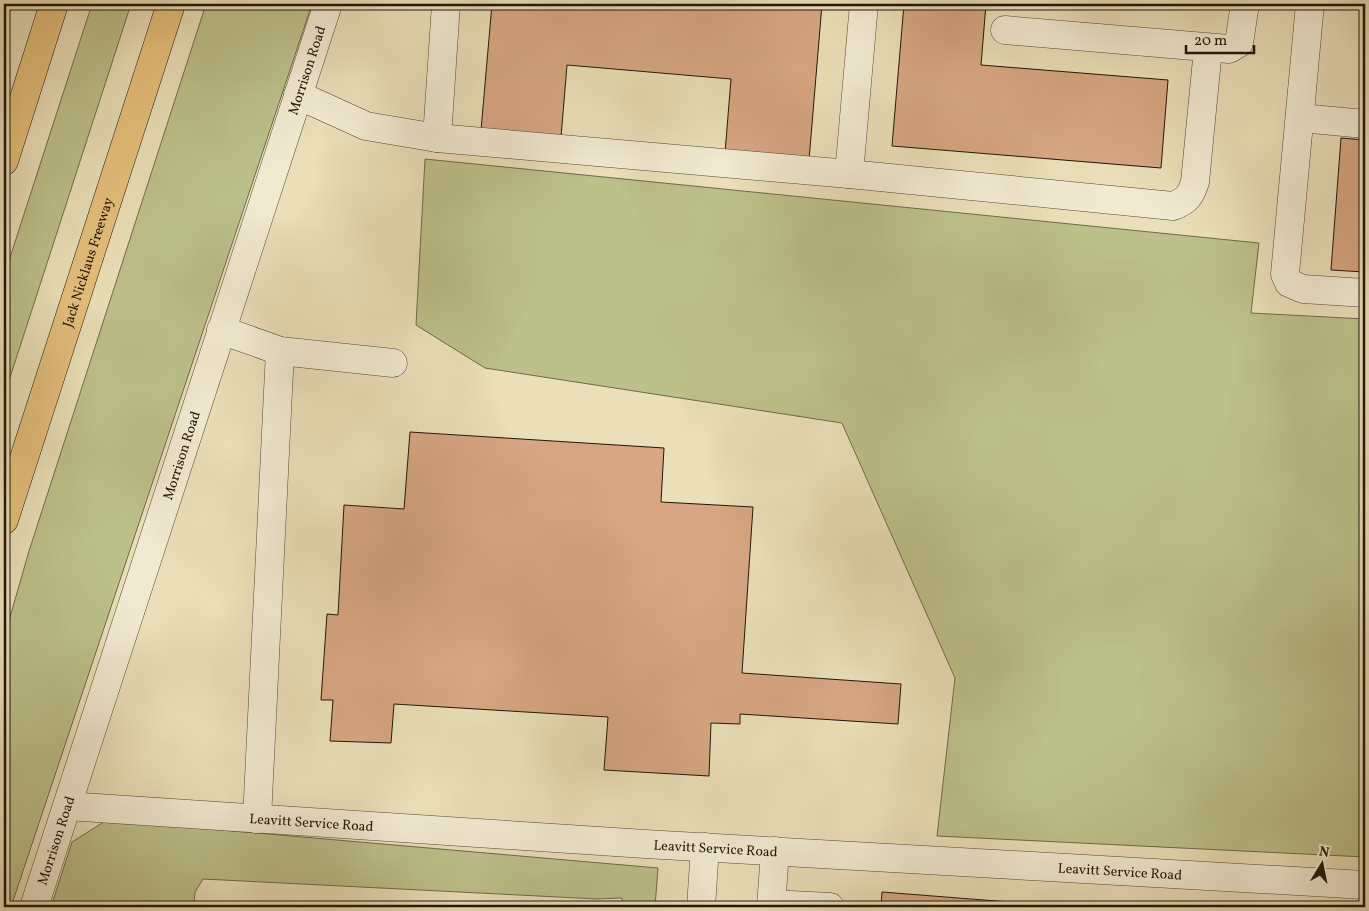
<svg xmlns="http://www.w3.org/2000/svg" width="1369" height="911" viewBox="0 0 1369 911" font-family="Vollkorn,serif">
	<rect width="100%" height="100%" fill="#eadfb8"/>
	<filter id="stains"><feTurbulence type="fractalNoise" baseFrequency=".004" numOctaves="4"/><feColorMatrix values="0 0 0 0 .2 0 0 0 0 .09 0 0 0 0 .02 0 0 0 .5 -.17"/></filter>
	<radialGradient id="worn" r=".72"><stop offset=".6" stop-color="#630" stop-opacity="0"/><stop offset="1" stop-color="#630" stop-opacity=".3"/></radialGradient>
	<!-- green -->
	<g fill="#bcc08b" stroke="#6e6b4a">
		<path d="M92,4H131L4,396V276Z"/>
		<path d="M206,4H312L11,907H4V638L29,551Z"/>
		<path d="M425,159L1259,243L1251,313L1365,319V857L937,836L955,678L842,423L485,368L416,325Z"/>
		<path d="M107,820L658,868L655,907H622V898L597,899L203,879L195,892L194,907H51L72,842Z"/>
	</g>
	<!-- building -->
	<g fill="#d7a683" stroke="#211608">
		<path d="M492,4H822L809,160L725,153L731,79L567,65L561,137L481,130Z"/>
		<path d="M904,4H986L981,65L1168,80L1161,168L892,146Z"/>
		<path d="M1174,4H1210V7Z"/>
		<path d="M1341,138L1365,140V272L1331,270Z"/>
		<path d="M410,432L664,448L661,502L753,507L742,673L901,684L898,724L740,714V724L711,723L709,776L604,770L608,717L394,704L391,743L330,741L333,700H321L327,614L338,615L344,505L404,509Z"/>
		<path d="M882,892L1073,907H881Z"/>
	</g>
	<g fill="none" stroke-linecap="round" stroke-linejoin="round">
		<defs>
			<g id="minor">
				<path d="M1310,4L1285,274L1289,283L1303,289L1365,293"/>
				<path d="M1005,30L1229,49L1239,43L1245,4"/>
				<path d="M298,95L366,126L437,138L849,174L864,4"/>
				<path d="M1301,118L1365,124"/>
				<path d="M437,138L446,4"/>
				<path d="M849,174L1173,206C1187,201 1191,195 1195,182L1208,49"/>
				<path d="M221,330L280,351L393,363"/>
				<path id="s1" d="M67,806L645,844L1365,885"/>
				<path d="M257,819L280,351"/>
				<path d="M771,904L830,907"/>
				<path id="s2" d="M34,907L328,4"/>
				<path d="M701,907L705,847"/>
				<path d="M771,907L775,851"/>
			</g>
			<g id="highway">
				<path d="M4,161L54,4"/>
				<path id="s3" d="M4,520L171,4"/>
			</g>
		</defs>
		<!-- minor casing -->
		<use href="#minor" stroke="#534834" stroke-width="29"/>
		<!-- highway casing -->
		<use href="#highway" stroke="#211608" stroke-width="29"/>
		<!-- minor -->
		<use href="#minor" stroke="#f1ead1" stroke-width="28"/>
		<!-- highway -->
		<use href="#highway" stroke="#e5c07c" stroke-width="28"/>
	</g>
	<g text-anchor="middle" stroke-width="4" stroke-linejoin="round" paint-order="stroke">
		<!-- street labels -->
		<g font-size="14" fill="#211608" stroke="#f1ead1">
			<text dy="5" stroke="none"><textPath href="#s2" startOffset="880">Morrison Road</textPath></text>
			<text dy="5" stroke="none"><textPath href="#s3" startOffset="271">Jack Nicklaus Freeway</textPath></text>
			<text dy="5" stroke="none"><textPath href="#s2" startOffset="475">Morrison Road</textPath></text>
			<text dy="5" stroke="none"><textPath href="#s1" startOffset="245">Leavitt Service Road</textPath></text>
			<text dy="5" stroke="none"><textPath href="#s2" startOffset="70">Morrison Road</textPath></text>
			<text dy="5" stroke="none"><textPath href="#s1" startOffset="650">Leavitt Service Road</textPath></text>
			<text dy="5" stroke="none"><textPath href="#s1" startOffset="1055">Leavitt Service Road</textPath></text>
		</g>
	</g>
	<!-- margin -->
	<rect width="1369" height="911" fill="none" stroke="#eadfb8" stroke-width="20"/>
	<rect x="5" y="5" width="1359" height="901" fill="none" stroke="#211608" stroke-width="2.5"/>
	<rect x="10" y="10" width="1349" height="891" fill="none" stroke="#211608"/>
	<!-- north arrow -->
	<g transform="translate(1322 864) rotate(10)" stroke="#f1ead1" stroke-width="4" paint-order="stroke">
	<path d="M0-4L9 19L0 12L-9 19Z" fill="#211608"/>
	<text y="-8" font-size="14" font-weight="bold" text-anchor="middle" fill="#211608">N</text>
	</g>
	<!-- scale -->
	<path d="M1186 45v8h68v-8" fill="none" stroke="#211608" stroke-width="2.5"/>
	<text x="1194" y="45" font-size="15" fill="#211608" stroke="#f1ead1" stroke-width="4" paint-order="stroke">20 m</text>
	<rect width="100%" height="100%" filter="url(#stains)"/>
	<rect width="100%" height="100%" fill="url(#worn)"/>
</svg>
